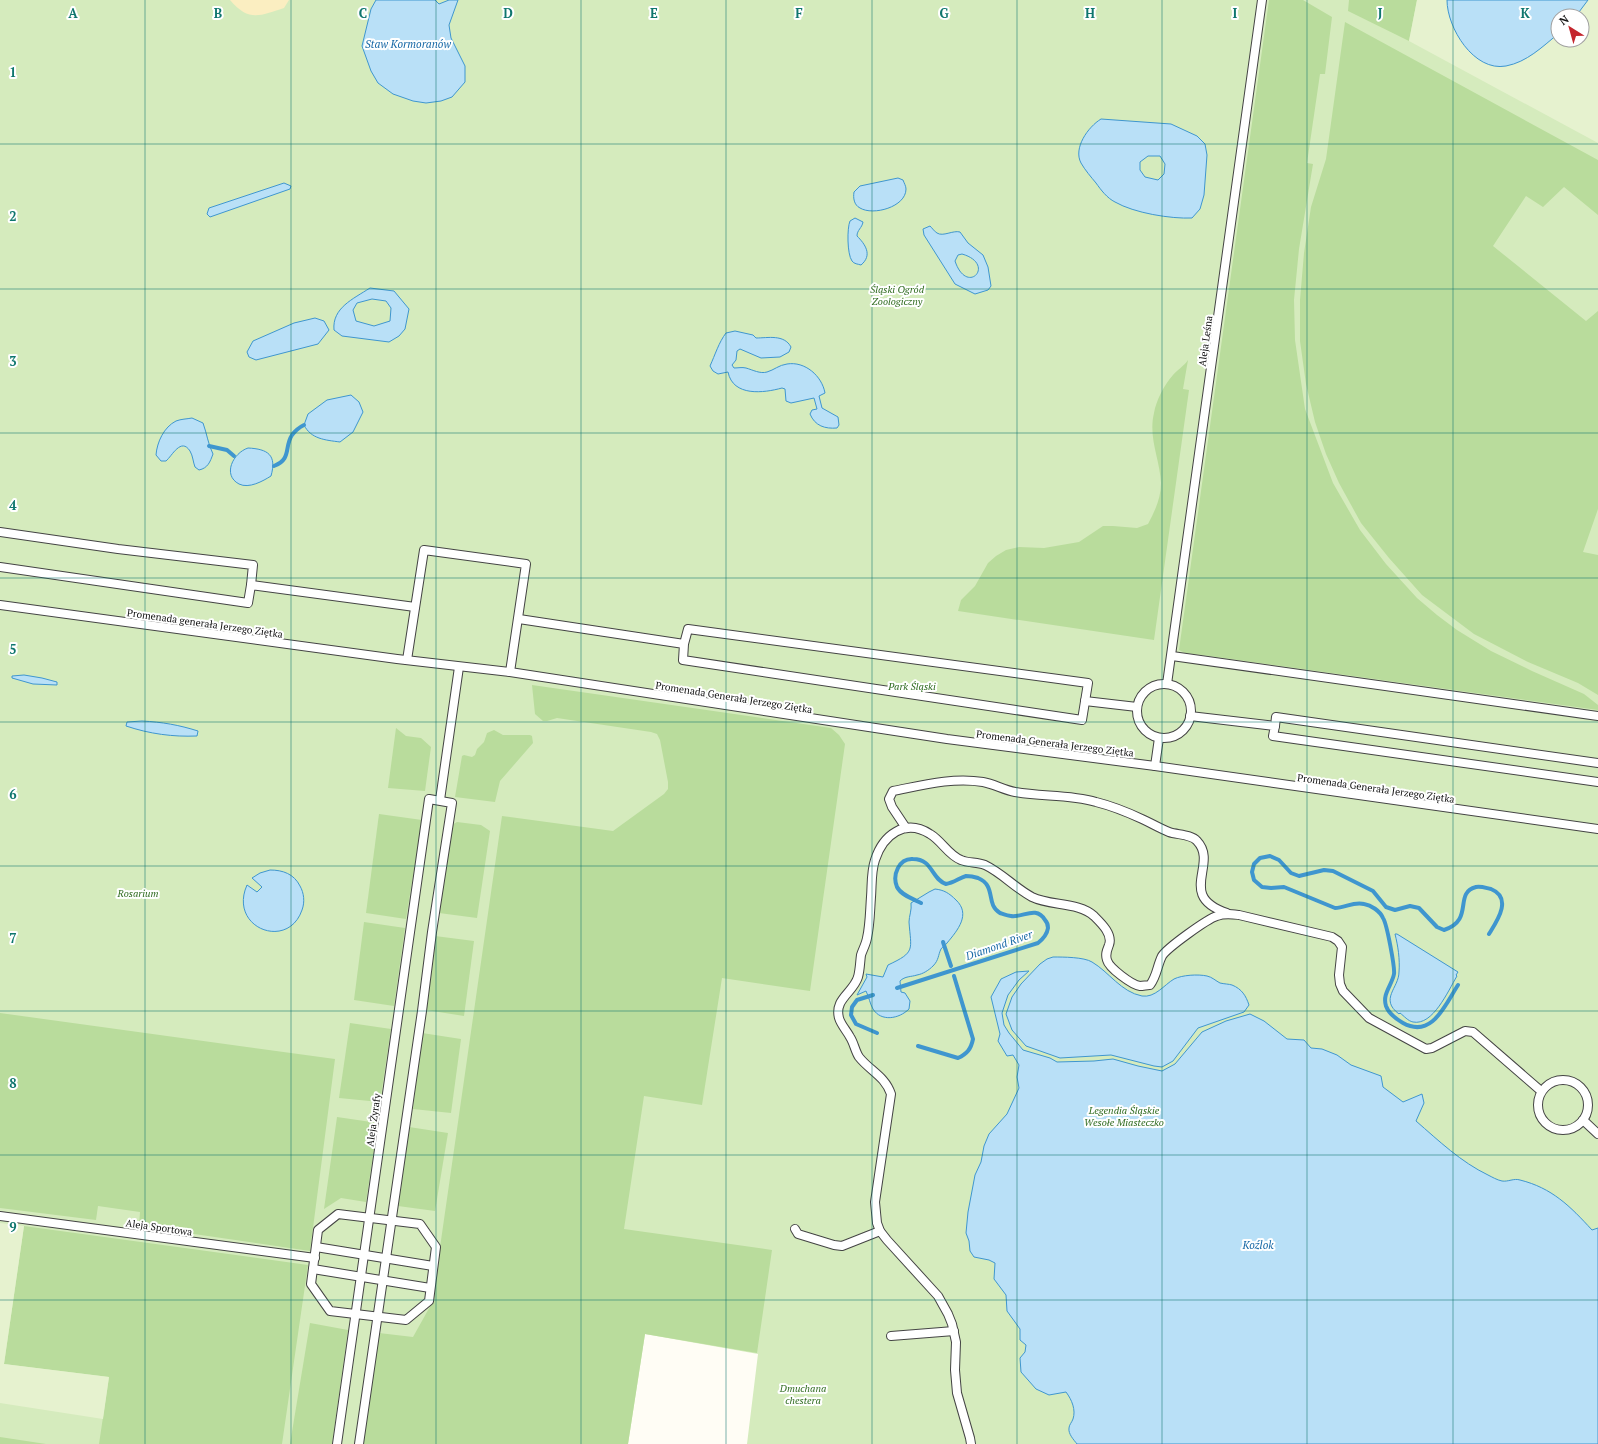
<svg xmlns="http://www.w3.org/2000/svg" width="1598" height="1444" viewBox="0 0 1598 1444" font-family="'PT Serif',serif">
	<rect width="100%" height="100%" fill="#fffdf5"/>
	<!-- green -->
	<path fill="#d5ebbd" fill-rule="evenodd" d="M0,0H1598V1444H747L758,1354L645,1334L628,1444H0ZM1558,16H1582V40H1558Z"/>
	<!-- forest -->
	<g fill="#b9dc9c">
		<path d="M1269,0H1303L1332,17L1325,74H1320L1307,163L1313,164L1299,249L1294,300L1295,340L1305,409L1333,483L1360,530L1386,564L1417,598L1437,615L1457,630L1491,651L1532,671L1584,694L1598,705V710L1202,655L1185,653L1179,650Z"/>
		<path d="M1349,0H1417L1409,41L1348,11Z"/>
		<path d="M1345,22L1598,160V215L1564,187L1543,207L1526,196L1493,246L1586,321L1598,311V509L1583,552L1598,555V695L1578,683L1528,662L1474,634L1422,595L1389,558L1361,523L1339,483L1326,454L1315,422L1306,384L1300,341V300L1304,253L1311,207L1326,159Z"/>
		<path d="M1188,360L1183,389L1189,390L1154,640L958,611L961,600L975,586L988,563L996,556L1006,550L1019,547L1044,548L1079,542L1103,526H1113L1137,528L1148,524C1155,511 1161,498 1161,483C1160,459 1148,438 1154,413C1156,401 1164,385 1173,375C1177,370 1184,366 1188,360Z"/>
		<path d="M532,685L831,728L839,735L845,744L810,991L722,978L702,1105L644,1096L624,1229L772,1250L757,1353L645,1334L628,1444H363L379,1333L413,1337L432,1303L502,816L613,831L664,794L668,789V782L660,740L657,734L651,732L557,718L547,721H543L535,714Z"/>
		<path d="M396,728L406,736L421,738L431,747L425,791L388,788Z"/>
		<path d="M494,730L503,735H530L532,736L533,743L500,781L495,802L455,797L462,756L464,755L472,757L475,755L477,749L484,742L487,733Z"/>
		<path d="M379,814L422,820L406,919L366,913Z"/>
		<path d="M457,822L481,825L490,831L477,918L439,913L452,825Z"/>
		<path d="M364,922L405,928L394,1006L354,1000Z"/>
		<path d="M435,936L474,941L464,1016L426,1010Z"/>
		<path d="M0,1013L335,1059L310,1251L139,1226L140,1212L98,1206L96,1220L0,1208Z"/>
		<path d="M350,1023L391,1029L380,1102L339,1098Z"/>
		<path d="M422,1033L461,1039L451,1113L413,1109Z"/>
		<path d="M337,1117L378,1123L366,1202L341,1198L324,1209Z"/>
		<path d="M409,1127L448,1133L435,1211L398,1206Z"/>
		<path d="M24,1226L308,1265L282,1444H99L109,1377L4,1364Z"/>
		<path d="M310,1323L348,1330L332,1444H290Z"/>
		<path d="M0,1437L46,1444H0Z"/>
	</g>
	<!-- sand -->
	<path fill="#fbeec1" d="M230,0H289L284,8C259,16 249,22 230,0Z"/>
	<!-- pitch -->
	<g fill="#e6f2cf" fill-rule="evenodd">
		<path d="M1417,0H1598V143L1409,41ZM1558,16H1582V40H1558Z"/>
		<path d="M0,1223L24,1226L4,1364L109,1377L103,1419L0,1403Z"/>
	</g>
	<!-- water -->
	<g fill="#b9e0f7" stroke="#3f96cf" fill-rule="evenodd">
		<path d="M376,0H435L439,4L449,0H458L449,25L451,38L465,66V82L452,97L441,101L426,103L413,101L393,94L378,83L371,71L362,46L371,9Z"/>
		<path d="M1447,0H1588L1576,16H1558V34C1542,47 1527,62 1506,66C1474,72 1447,28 1447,0Z"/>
		<path d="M1101,119L1171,124L1197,136L1205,144L1207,155L1204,195L1200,209L1192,218C1171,219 1134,213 1115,202C1107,198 1101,190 1096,183C1091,177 1085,170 1081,163C1073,148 1088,127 1101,119ZM1148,156H1160L1165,164L1164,174L1158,180L1145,177L1140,170V162Z"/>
		<path d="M898,178L903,180C904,183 906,186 906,189C906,207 873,216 860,208C854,205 853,198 854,192L860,186Z"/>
		<path d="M284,183L291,186L290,189L210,217L207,214L209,208Z"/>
		<path d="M855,218L863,222C862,228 857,230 857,236C865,244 873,255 861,265C858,264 854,264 852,261C847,254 847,228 850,221Z"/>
		<path d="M930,226C932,228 935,232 937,233C943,237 953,230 960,232L968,243L983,255L988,267L991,286L988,290L975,294L955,284L924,235L923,229ZM962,254C997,264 967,297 955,261L958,255Z"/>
		<path d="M370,288L394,291L409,309L405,329L399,336L389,342L342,336L334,330C332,308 353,299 370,288ZM372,299L386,301L391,308L390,321L374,326L356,321L353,310L357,303Z"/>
		<path d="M315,318L324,321L329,330L318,344L256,360L249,357L247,352L253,341L294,323Z"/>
		<path d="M735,331L753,335L756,338C768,338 784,334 791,347L789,352L780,357L761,358L740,349L737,351L736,360L732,365L734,368C738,368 742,367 746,368C753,370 760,374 767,372C774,370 779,365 787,364C805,361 822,376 825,393L819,396L822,408L838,417L839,425L837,428C825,429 815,426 810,414L812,410L817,409L814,398L791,403L786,401L785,389L782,388C764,393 733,397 728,372L718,374L713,371L710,366C715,355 719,342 726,333Z"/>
		<path d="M351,395L359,402L363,412L353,432L340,442C325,440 311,439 304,425L308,414L327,400Z"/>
		<path d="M192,418L203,423C207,434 208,444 213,454C210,462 208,468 199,470L195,467C193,462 193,456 190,451C181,437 172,456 166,461H161L156,455C157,442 164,427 176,421C181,419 187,419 192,418Z"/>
		<path d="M248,448C268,449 277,455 271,476C263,481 249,489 239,484C222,475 233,453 248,448Z"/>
		<path d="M24,675L42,678L57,682V685L33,684L12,678V676Z"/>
		<path d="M142,721C162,722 179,725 198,731L197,736C173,737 150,734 126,726L127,722Z"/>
		<path d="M270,870C283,870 294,874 300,886C304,893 305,902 302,910C288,951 228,928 247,885L257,892L262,887L252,878L260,873Z"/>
		<path d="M935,889C944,890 949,893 956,900C971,914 958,930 947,943C946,945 942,947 941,949C938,955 939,960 933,966C929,970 923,974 917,975C911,977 905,976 900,981L901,992L905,993L910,1001L909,1009C899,1019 881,1022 873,1009C870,1004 869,997 866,991L857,995L867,977L866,974L883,977L888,965C916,952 911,950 909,922C909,916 912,910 911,903L929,892Z"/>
		<path d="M1395,934H1397L1458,972L1456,975L1457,976C1448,991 1433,1026 1413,1022C1408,1021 1404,1016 1400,1013L1399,1014C1379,999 1399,988 1399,972C1400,959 1398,946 1395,934Z"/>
		<path d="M1053,957C1063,957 1084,957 1092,962C1109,972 1121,992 1142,996C1155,998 1164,985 1174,979C1182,975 1198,974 1207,976C1212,977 1216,981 1220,983C1224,984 1229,984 1232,985C1242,989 1246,996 1249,1005L1244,1012L1198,1028L1173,1061L1162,1067L1154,1066L1111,1055L1060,1058L1026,1046L1012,1030L1006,1014L1012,997L1021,984L1040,964L1047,959Z"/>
		<path d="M1029,971L1019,980L1008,995L1002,1013L1004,1025L1009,1033L1023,1050L1050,1058L1057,1062L1094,1061L1113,1059L1138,1066L1162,1071L1175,1064L1202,1032L1226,1021L1250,1014L1264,1021L1287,1039L1304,1040L1311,1048L1322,1049L1337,1055L1351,1065L1381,1076L1383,1087L1403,1102L1422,1094L1424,1103L1416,1121C1439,1141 1461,1162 1488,1175C1492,1177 1497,1180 1502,1181C1508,1182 1514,1178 1520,1180C1552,1188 1570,1206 1592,1230L1598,1228V1444H1077C1074,1440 1068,1434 1069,1428C1069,1425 1072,1422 1073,1419C1076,1410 1072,1400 1066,1392L1049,1395L1036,1389L1021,1372L1020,1358L1025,1352L1026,1345L1020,1340V1329L1007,1311L1006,1295L994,1279L995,1263L989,1260L974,1257L970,1251L969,1241L966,1233L968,1212L975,1175L981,1162L984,1146L989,1134L1007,1114L1019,1088L1017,1077L1019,1065L1013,1055L1007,1056L998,1041L1000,1034L991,997L1001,979L1016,972Z"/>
	</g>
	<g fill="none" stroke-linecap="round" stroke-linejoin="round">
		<!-- stream -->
		<g stroke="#3f96cf" stroke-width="4">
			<path d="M209,446L227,450L234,456"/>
			<path d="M274,466C292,459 284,447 292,435C295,431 300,427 304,425"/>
			<path d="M943,942L951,966"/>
			<path d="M1458,985C1445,1005 1432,1039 1403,1023C1396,1019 1389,1014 1386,1006C1382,994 1392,985 1394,974C1395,968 1387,924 1383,918C1380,911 1371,905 1364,904C1354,901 1345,908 1335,908L1284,887L1271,888L1262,887L1254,880L1252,872L1254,864L1260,858L1270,856L1279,860L1291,873L1299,876L1324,870L1333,871L1373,891L1386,907L1395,910L1410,906L1419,908L1437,927L1444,930C1475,920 1453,893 1476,887C1481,886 1486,888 1491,889C1513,898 1497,921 1489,934"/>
			<path d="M897,988L1038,943C1043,939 1047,935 1048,928C1048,925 1047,922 1045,920C1036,905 1023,918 1011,916C1008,916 1003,914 1000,913C985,904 997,886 978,878C975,877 970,876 966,876C959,878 954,883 946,884C931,879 933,859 913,859C899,858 892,875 897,887C901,895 913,899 921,903"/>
			<path d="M873,995L857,1000L852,1007L851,1015L856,1024L877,1033"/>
			<path d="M918,1046L958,1058C967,1054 971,1049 973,1039L954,976"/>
		</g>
		<defs>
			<g id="pedestrian">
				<path d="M0,532L118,549L253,565L251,585"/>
				<path d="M0,567L248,603L251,585L415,607"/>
				<path d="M0,605L397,659L510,672L947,739L1155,766L1598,829"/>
				<path d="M519,619L684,644L683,660L1082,720L1088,683L688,629L684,644"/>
				<path d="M1172,656L1598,716"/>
				<path d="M407,660L424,550L526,564L510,672"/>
				<circle cx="1164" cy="711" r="27"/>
				<path d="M1167,684L1262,0"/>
				<path d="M1085,701L1137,707"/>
				<path d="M1190,716L1275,726L1273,736L1598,782"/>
				<path d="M1275,726L1276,717L1598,763"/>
				<path d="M1155,766L1159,738"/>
				<path d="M440,800L459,667"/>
				<path d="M906,828L892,807L889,799L893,791C923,785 953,777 983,782C994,784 1004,790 1015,792C1042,797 1069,794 1096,802C1112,806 1127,812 1142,819C1151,823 1159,828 1169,832C1177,835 1191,834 1197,841C1219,864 1176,896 1227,913"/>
				<circle cx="1563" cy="1105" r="25"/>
				<path d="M1583,1120L1598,1134"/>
				<path d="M338,1214L420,1224L436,1247L429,1301L406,1320L330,1311L311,1284L318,1230Z"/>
				<path d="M0,1216L315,1258"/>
				<path d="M795,1229L798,1234L834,1245L842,1246L880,1231"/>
				<path d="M316,1247L433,1266"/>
				<path d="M313,1269L430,1288"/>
				<path d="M891,1336L954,1331"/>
				<path d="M337,1444L429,799L452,803L432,932L422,1011L359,1444"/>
				<path d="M971,1444L970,1438L957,1393L955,1370L956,1342L952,1324L948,1314L938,1296L887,1240L880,1231L877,1223L875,1202L891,1094C885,1076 870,1071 859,1057C855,1051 854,1043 850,1037C847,1031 841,1025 839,1018C834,999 853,993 858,977C860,970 860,962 861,955C863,949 866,944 867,938C870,925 870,910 871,897C872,884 871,872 875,860C883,835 905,818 930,834C942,841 948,855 961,860C968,863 977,862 985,865C1002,873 1015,888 1032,897C1050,906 1079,902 1094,916C1101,923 1113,934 1109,945C1107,950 1105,954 1107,960C1109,968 1132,985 1140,986C1143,986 1147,985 1150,985C1157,976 1157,966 1162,956C1167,948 1207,919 1217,916C1224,913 1231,914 1239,915L1332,937L1338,941L1342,947L1339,975L1340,984L1343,991L1369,1018L1426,1049L1432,1048L1465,1031L1473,1032L1541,1091"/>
			</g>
		</defs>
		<!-- pedestrian casing -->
		<use href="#pedestrian" stroke="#444" stroke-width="10"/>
		<!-- pedestrian -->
		<use href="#pedestrian" stroke="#fff" stroke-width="8"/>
	</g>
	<!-- grid -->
	<path fill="none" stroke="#0f766e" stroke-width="1" stroke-opacity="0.55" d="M145,0V1444M291,0V1444M436,0V1444M581,0V1444M726,0V1444M872,0V1444M1017,0V1444M1162,0V1444M1307,0V1444M1453,0V1444M0,144H1598M0,289H1598M0,433H1598M0,578H1598M0,722H1598M0,866H1598M0,1011H1598M0,1155H1598M0,1300H1598"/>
	<g text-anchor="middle" stroke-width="4" stroke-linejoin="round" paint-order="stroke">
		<!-- park labels -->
		<g font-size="10" font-style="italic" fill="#2f6b1f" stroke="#fff">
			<text x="897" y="293">Śląski Ogród<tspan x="897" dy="12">Zoologiczny</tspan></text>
			<text x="912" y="690">Park Śląski</text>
			<text x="138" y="897">Rosarium</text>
			<text x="1124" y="1114">Legendia Śląskie<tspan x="1124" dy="12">Wesołe Miasteczko</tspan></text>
			<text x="803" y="1392">Dmuchana<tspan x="803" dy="12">chestera</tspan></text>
		</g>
		<!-- street labels -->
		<g font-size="10" fill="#111" stroke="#fff">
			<text transform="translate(1205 341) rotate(-82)" y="4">Aleja Leśna</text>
			<text transform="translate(205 623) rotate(8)" y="4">Promenada generała Jerzego Ziętka</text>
			<text transform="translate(734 697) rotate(9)" y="4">Promenada Generała Jerzego Ziętka</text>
			<text transform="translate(1055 743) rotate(7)" y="4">Promenada Generała Jerzego Ziętka</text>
			<text transform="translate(1376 788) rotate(8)" y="4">Promenada Generała Jerzego Ziętka</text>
			<text transform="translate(373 1120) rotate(-82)" y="4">Aleja Żyrafy</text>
			<text transform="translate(159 1227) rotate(8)" y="4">Aleja Sportowa</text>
		</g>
		<!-- water labels -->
		<g font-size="11" font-style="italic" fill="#1768a6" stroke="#fff">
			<text x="408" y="48">Staw Kormoranów</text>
			<text transform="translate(999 945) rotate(-19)" y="4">Diamond River</text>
			<text x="1258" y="1249">Koźlok</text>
		</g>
	</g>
	<g font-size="13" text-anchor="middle" font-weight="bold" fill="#0f766e" stroke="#fff" stroke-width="4" stroke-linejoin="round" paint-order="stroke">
		<text x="73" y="18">A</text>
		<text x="218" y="18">B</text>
		<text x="363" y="18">C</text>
		<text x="508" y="18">D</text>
		<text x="654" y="18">E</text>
		<text x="799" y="18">F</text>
		<text x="944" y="18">G</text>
		<text x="1090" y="18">H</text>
		<text x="1235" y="18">I</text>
		<text x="1380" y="18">J</text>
		<text x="1525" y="18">K</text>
		<text x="13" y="77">1</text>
		<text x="13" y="221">2</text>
		<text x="13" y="366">3</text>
		<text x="13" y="510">4</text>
		<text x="13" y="654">5</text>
		<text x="13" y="799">6</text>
		<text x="13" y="943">7</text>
		<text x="13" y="1088">8</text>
		<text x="13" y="1232">9</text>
	</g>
	<!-- north arrow -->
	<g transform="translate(1570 28) rotate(323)"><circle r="19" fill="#ffffff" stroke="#a0a0a0"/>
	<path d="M0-3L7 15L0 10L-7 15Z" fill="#c4262e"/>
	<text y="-6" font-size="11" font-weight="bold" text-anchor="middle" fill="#111111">N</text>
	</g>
</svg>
